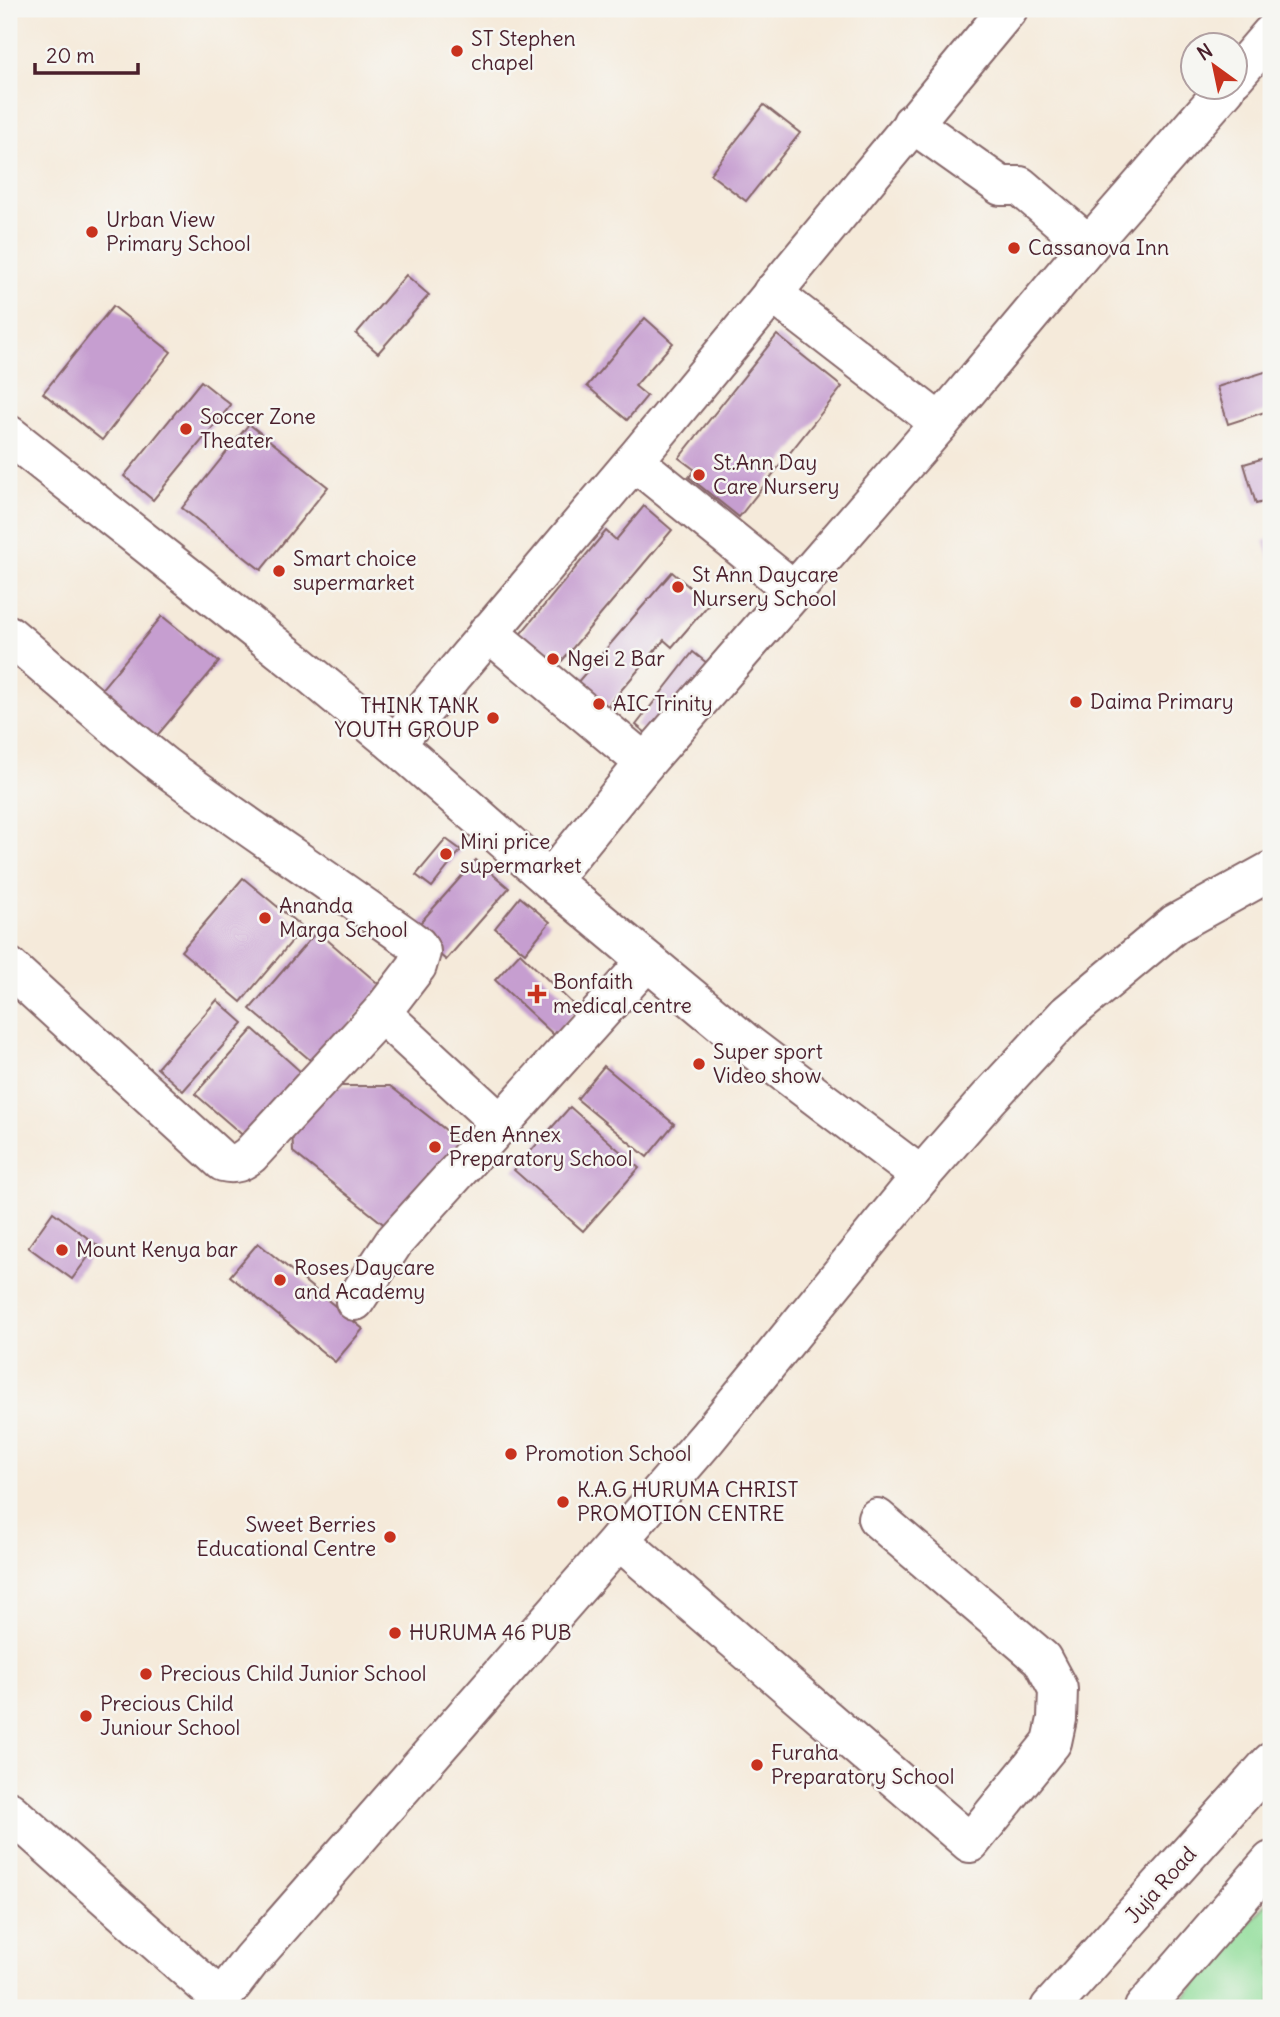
<svg xmlns="http://www.w3.org/2000/svg" width="1280" height="2017" viewBox="0 0 1280 2017" font-family="Delius,sans-serif">
	<rect width="100%" height="100%" fill="#f6f6f2"/>
	<filter id="ink" filterUnits="userSpaceOnUse"><feTurbulence type="fractalNoise" baseFrequency=".0143" numOctaves="2"/><feDisplacementMap in="SourceGraphic" scale="14" xChannelSelector="R" yChannelSelector="G"/><feConvolveMatrix kernelMatrix="1 2 1 2 8 2 1 2 1" color-interpolation-filters="sRGB"/></filter>
	<filter id="wash" filterUnits="userSpaceOnUse"><feTurbulence type="fractalNoise" baseFrequency=".00686" numOctaves="4" result="noise"/><feDisplacementMap in="SourceGraphic" scale="28" xChannelSelector="R" yChannelSelector="G"/><feGaussianBlur stdDeviation="1.57" result="paint"/><feColorMatrix in="noise" values="0 0 0 0 0 0 0 0 0 0 0 0 0 0 0 0 0 1.4 0 .05"/><feComposite in="paint" operator="in"/></filter>
	<g filter="url(#wash)">
		<rect width="100%" height="100%" fill="#f5eada"/>
		<!-- green -->
		<path fill="#93de9b" stroke="#6e7e63" stroke-width="2" d="M1271,1898V2008H1175Z"/>
		<g id="blocks">
			<!-- building -->
			<g fill="#c69ed0">
				<path d="M764,105L800,133L746,201L710,174Z"/>
				<path d="M406,275L429,295L378,353L356,334Z"/>
				<path d="M113,306L171,352L102,440L43,393Z"/>
				<path d="M645,318L673,343L635,386L647,396L627,420L587,386Z"/>
				<path d="M777,335L842,387L739,517L689,477L695,470L679,458Z"/>
				<path d="M1271,370V410L1228,424L1217,387Z"/>
				<path d="M201,381L231,405L153,500L124,476Z"/>
				<path d="M249,424L328,487L261,570L182,508Z"/>
				<path d="M1271,456V500L1256,504L1244,464Z"/>
				<path d="M644,506L672,530L555,669L517,638L606,531L616,540Z"/>
				<path d="M1271,538V562L1264,541Z"/>
				<path d="M672,572L709,604L672,647L664,640L599,716L570,691Z"/>
				<path d="M162,616L219,662L150,744L94,698Z"/>
				<path d="M693,652L717,671L660,744L636,725Z"/>
				<path d="M446,839L461,850L432,887L416,875Z"/>
				<path d="M476,860L509,888L446,960L413,931Z"/>
				<path d="M243,878L303,928L241,1002L181,951Z"/>
				<path d="M520,897L550,922L525,953L495,928Z"/>
				<path d="M317,931L382,987L315,1064L250,1009Z"/>
				<path d="M520,953L578,1009L554,1035L495,980Z"/>
				<path d="M217,1000L243,1023L183,1091L157,1068Z"/>
				<path d="M253,1029L311,1081L254,1145L195,1094Z"/>
				<path d="M604,1066L674,1124L647,1157L577,1099Z"/>
				<path d="M337,1086H390L461,1142L391,1230L293,1152L292,1120Z"/>
				<path d="M570,1107L639,1168L583,1231L514,1170Z"/>
				<path d="M53,1212L97,1245L72,1279L28,1247Z"/>
				<path d="M258,1243L363,1329L335,1362L230,1276Z"/>
			</g>
		</g>
	</g>
	<g filter="url(#ink)">
		<use href="#blocks" fill-opacity="0" stroke="#866668" stroke-width="2"/>
		<g fill="none" stroke-linecap="round" stroke-linejoin="round">
			<defs>
				<g id="minor">
					<path d="M1234,77L1271,34"/>
					<path d="M912,123L1001,186H1020L1089,245L1226,88"/>
					<path d="M772,293L940,423"/>
					<path d="M9,435L297,663L395,744L550,880L747,1044L921,1176"/>
					<path d="M634,461L795,591"/>
					<path d="M488,632L645,763"/>
					<path d="M9,635C60,678 111,725 164,766C247,828 334,884 417,945L421,952L417,966L381,1013L250,1155C241,1162 235,1165 223,1162L9,967"/>
					<path d="M395,744L634,461L1008,9"/>
					<path d="M550,880L645,763L940,423L1089,245"/>
					<path d="M381,1013L501,1124"/>
					<path d="M355,1301L394,1242L647,961"/>
					<path d="M619,1540L970,1843L1052,1742L1057,1719L1058,1689L1042,1659L877,1518"/>
					<path d="M9,1811L221,1999"/>
					<path d="M214,2008L251,1960L619,1540L707,1438L921,1176L989,1098L1067,1014L1175,924L1271,871"/>
					<path d="M1144,2008L1271,1861"/>
				</g>
				<path id="major" d="M1050,2008L1271,1762"/>
			</defs>
			<!-- minor casing -->
			<use href="#minor" stroke="#866668" stroke-width="42"/>
			<!-- major casing -->
			<use href="#major" stroke="#866668" stroke-width="42"/>
			<!-- minor -->
			<use href="#minor" stroke="#fff" stroke-width="38"/>
			<!-- major -->
			<use href="#major" stroke="#fff" stroke-width="38"/>
		</g>
	</g>
	<!-- markers -->
	<g fill="#c8321e" stroke="#f6f6f2" stroke-width="2.5">
		<circle cx="457" cy="51" r="7"/>
		<circle cx="92" cy="232" r="7"/>
		<circle cx="1014" cy="248" r="7"/>
		<circle cx="186" cy="429" r="7"/>
		<circle cx="699" cy="475" r="7"/>
		<circle cx="279" cy="571" r="7"/>
		<circle cx="678" cy="587" r="7"/>
		<circle cx="553" cy="659" r="7"/>
		<circle cx="1076" cy="702" r="7"/>
		<circle cx="599" cy="704" r="7"/>
		<circle cx="493" cy="718" r="7"/>
		<circle cx="446" cy="854" r="7"/>
		<circle cx="265" cy="918" r="7"/>
		<path d="M533.5 983.5h7v7h7v7h-7v7h-7v-7h-7v-7h7z"/>
		<circle cx="699" cy="1064" r="7"/>
		<circle cx="435" cy="1147" r="7"/>
		<circle cx="62" cy="1250" r="7"/>
		<circle cx="280" cy="1280" r="7"/>
		<circle cx="511" cy="1454" r="7"/>
		<circle cx="563" cy="1502" r="7"/>
		<circle cx="390" cy="1537" r="7"/>
		<circle cx="395" cy="1633" r="7"/>
		<circle cx="146" cy="1674" r="7"/>
		<circle cx="86" cy="1716" r="7"/>
		<circle cx="757" cy="1765" r="7"/>
	</g>
	<g text-anchor="middle" stroke-width="5" stroke-linejoin="round" paint-order="stroke">
		<!-- poi labels -->
		<g font-size="21" fill="#4a1f2b" stroke="#f6f6f2" text-anchor="start">
			<text x="471" y="46">ST Stephen<tspan x="471" dy="24">chapel</tspan></text>
			<text x="106" y="227">Urban View<tspan x="106" dy="24">Primary School</tspan></text>
			<text x="1028" y="255">Cassanova Inn</text>
			<text x="200" y="424">Soccer Zone<tspan x="200" dy="24">Theater</tspan></text>
			<text x="713" y="470">St.Ann Day<tspan x="713" dy="24">Care Nursery</tspan></text>
			<text x="293" y="566">Smart choice<tspan x="293" dy="24">supermarket</tspan></text>
			<text x="692" y="582">St Ann Daycare<tspan x="692" dy="24">Nursery School</tspan></text>
			<text x="567" y="666">Ngei 2 Bar</text>
			<text x="1090" y="709">Daima Primary</text>
			<text x="613" y="711">AIC Trinity</text>
			<text x="479" y="713" text-anchor="end">THINK TANK<tspan x="479" dy="24">YOUTH GROUP</tspan></text>
			<text x="460" y="849">Mini price<tspan x="460" dy="24">supermarket</tspan></text>
			<text x="279" y="913">Ananda<tspan x="279" dy="24">Marga School</tspan></text>
			<text x="553" y="989">Bonfaith<tspan x="553" dy="24">medical centre</tspan></text>
			<text x="713" y="1059">Super sport<tspan x="713" dy="24">Video show</tspan></text>
			<text x="449" y="1142">Eden Annex<tspan x="449" dy="24">Preparatory School</tspan></text>
			<text x="76" y="1257">Mount Kenya bar</text>
			<text x="294" y="1275">Roses Daycare<tspan x="294" dy="24">and Academy</tspan></text>
			<text x="525" y="1461">Promotion School</text>
			<text x="577" y="1497">K.A.G HURUMA CHRIST<tspan x="577" dy="24">PROMOTION CENTRE</tspan></text>
			<text x="376" y="1532" text-anchor="end">Sweet Berries<tspan x="376" dy="24">Educational Centre</tspan></text>
			<text x="409" y="1640">HURUMA 46 PUB</text>
			<text x="160" y="1681">Precious Child Junior School</text>
			<text x="100" y="1711">Precious Child<tspan x="100" dy="24">Juniour School</tspan></text>
			<text x="771" y="1760">Furaha<tspan x="771" dy="24">Preparatory School</tspan></text>
		</g>
		<!-- street labels -->
		<g font-size="21" fill="#4a1f2b" stroke="#f6f6f2">
			<text transform="translate(1161 1885) rotate(-48)" y="7">Juja Road</text>
		</g>
	</g>
	<!-- margin -->
	<rect width="1280" height="2017" fill="none" stroke="#f6f6f2" stroke-width="35"/>
	<!-- north arrow -->
	<g transform="translate(1214 66) rotate(327)"><circle r="33" fill="#f6f6f2" stroke="#b1a0a2" stroke-width="2"/>
	<path d="M0-5L12 26L0 18L-12 26Z" fill="#c8321e"/>
	<text y="-10" font-size="19" font-weight="bold" text-anchor="middle" fill="#4a1f2b">N</text>
	</g>
	<!-- scale -->
	<path d="M35 63v10h103v-10" fill="none" stroke="#4a1f2b" stroke-width="3.5"/>
	<text x="46" y="63" font-size="21" fill="#4a1f2b" stroke="#f6f6f2" stroke-width="5" paint-order="stroke">20 m</text>
</svg>
